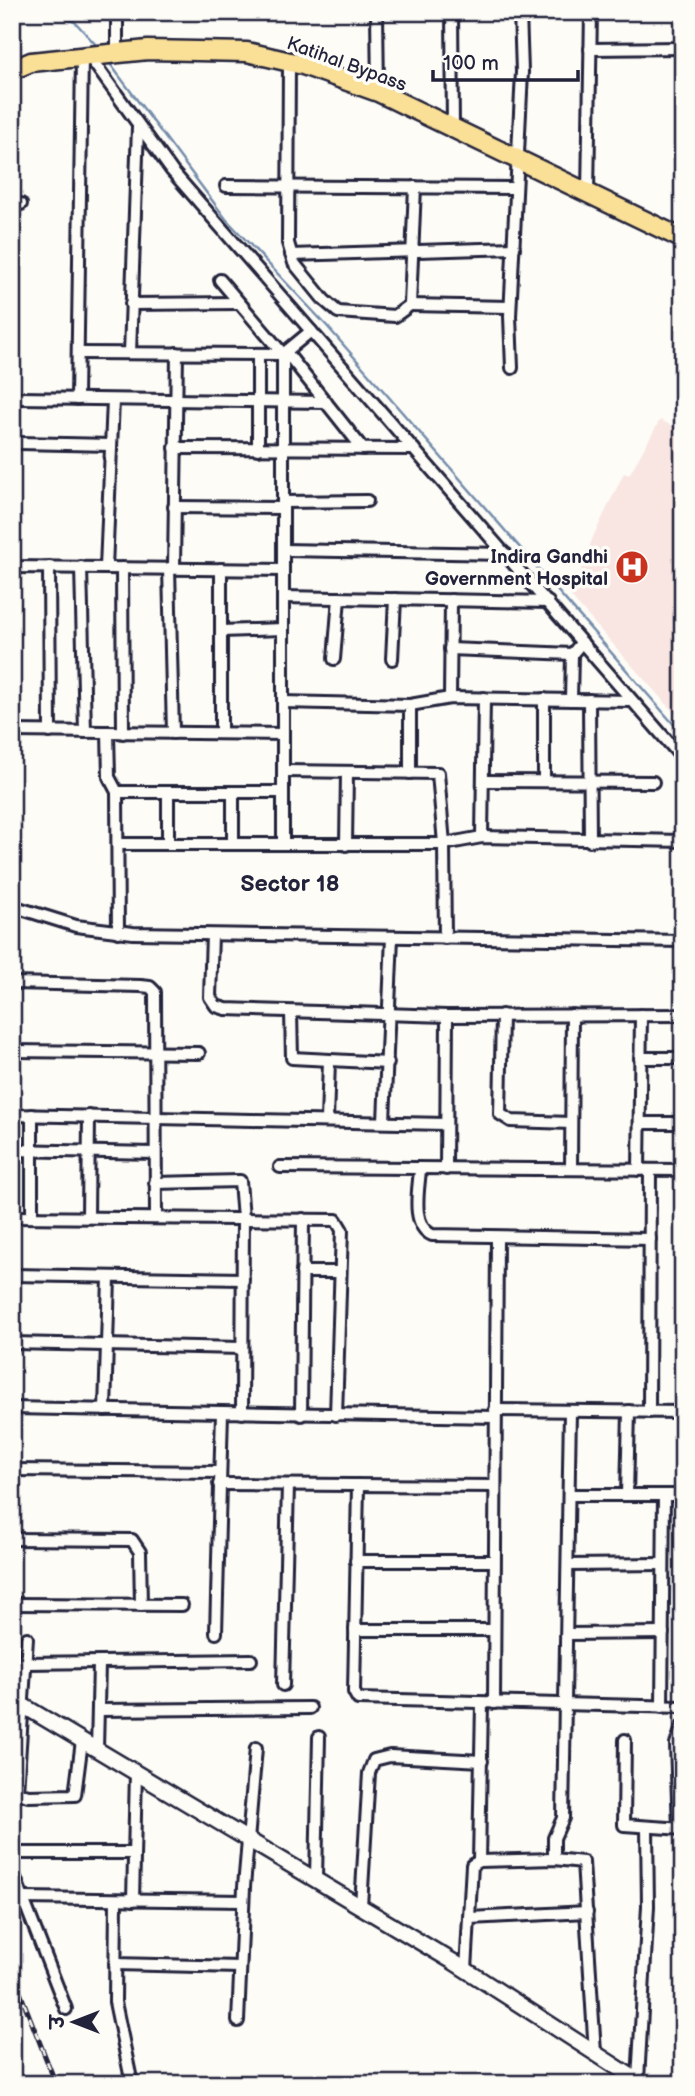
<svg xmlns="http://www.w3.org/2000/svg" width="695" height="2096" viewBox="0 0 695 2096" font-family="'Balsamiq Sans','Playpen Sans Deva',sans-serif">
	<rect width="100%" height="100%" fill="#fdfcf7"/>
	<filter id="ink" filterUnits="userSpaceOnUse"><feTurbulence type="fractalNoise" baseFrequency=".0143" numOctaves="2"/><feDisplacementMap in="SourceGraphic" scale="14" xChannelSelector="R" yChannelSelector="G"/><feConvolveMatrix kernelMatrix="1 2 1 2 8 2 1 2 1" color-interpolation-filters="sRGB"/></filter>
	<g filter="url(#ink)">
		<!-- built -->
		<path fill="#f9e6e2" d="M660,420L683,431V723L571,597L593,537L624,473L629,475Z"/>
		<g fill="none" stroke-linecap="round" stroke-linejoin="round">
			<!-- stream -->
			<g stroke="#758dab" stroke-width="2.5">
				<path d="M52,12L75,22L98,47"/>
				<path d="M108,61L226,219L327,326L683,735"/>
			</g>
			<defs>
				<g id="minor">
					<path d="M377,12L378,92"/>
					<path d="M452,12L453,128"/>
					<path d="M590,49L683,48"/>
					<path d="M117,52V12"/>
					<path d="M89,56L172,171L683,759"/>
					<path d="M289,62L288,243L294,263L324,300L338,312L395,316L410,305L415,187"/>
					<path d="M226,186L515,188"/>
					<path d="M588,193L591,12"/>
					<path d="M12,204H21"/>
					<path d="M291,255L514,248"/>
					<path d="M220,280L283,354"/>
					<path d="M131,304L239,303"/>
					<path d="M410,305L510,307"/>
					<path d="M286,352L363,449"/>
					<path d="M78,353L283,354"/>
					<path d="M130,353L138,127"/>
					<path d="M512,368L510,316L522,72L520,12"/>
					<path d="M18,398L326,402"/>
					<path d="M77,399L82,57"/>
					<path d="M19,443L111,445"/>
					<path d="M175,448L414,449"/>
					<path d="M258,449V354"/>
					<path d="M283,502L367,501"/>
					<path d="M174,507L283,508"/>
					<path d="M283,550L506,554"/>
					<path d="M12,567L283,570"/>
					<path d="M49,567L50,732"/>
					<path d="M81,567L85,732"/>
					<path d="M106,568L113,400"/>
					<path d="M122,568L123,733"/>
					<path d="M169,568L173,733"/>
					<path d="M174,568L177,353"/>
					<path d="M221,569V733"/>
					<path d="M283,597L548,602"/>
					<path d="M221,631L283,629"/>
					<path d="M450,649L572,654L582,642"/>
					<path d="M334,659L339,598"/>
					<path d="M392,659L395,599"/>
					<path d="M450,698L451,600"/>
					<path d="M571,700L572,654"/>
					<path d="M589,700L590,841"/>
					<path d="M283,702L410,705V773"/>
					<path d="M410,705L450,698L632,701"/>
					<path d="M12,731L283,734"/>
					<path d="M108,732L109,777L117,792L118,932"/>
					<path d="M283,771L438,773L444,844L445,938"/>
					<path d="M484,781L653,782"/>
					<path d="M544,781V699"/>
					<path d="M117,792H283"/>
					<path d="M168,794V844"/>
					<path d="M233,794V844"/>
					<path d="M482,837L484,698"/>
					<path d="M118,844H444L482,837L683,841"/>
					<path d="M283,844V354L311,331"/>
					<path d="M346,845L347,772"/>
					<path d="M12,906L76,926L133,933L683,941"/>
					<path d="M212,935L210,997L216,1006L226,1009L447,1016L683,1015"/>
					<path d="M12,983L141,986L150,987L155,992L156,1217"/>
					<path d="M291,1012L292,1058L388,1063"/>
					<path d="M502,1015L500,1114L511,1121L571,1123"/>
					<path d="M12,1051L199,1053"/>
					<path d="M640,1058H683"/>
					<path d="M12,1115L446,1124"/>
					<path d="M32,1115V1217"/>
					<path d="M327,1120L329,1061"/>
					<path d="M384,1121L392,937"/>
					<path d="M640,1123H683"/>
					<path d="M12,1150L154,1153"/>
					<path d="M280,1167L683,1170"/>
					<path d="M420,1169C419,1188 410,1225 432,1235L650,1239"/>
					<path d="M446,1169L447,1016"/>
					<path d="M571,1169L572,1015"/>
					<path d="M639,1170L641,1015"/>
					<path d="M155,1183L240,1181L243,1218L242,1413"/>
					<path d="M12,1217L336,1220L342,1230L336,1415"/>
					<path d="M88,1217L89,1116"/>
					<path d="M302,1272H338"/>
					<path d="M12,1275L243,1279"/>
					<path d="M12,1343L242,1348"/>
					<path d="M12,1408L222,1412"/>
					<path d="M105,1410L109,1278"/>
					<path d="M495,1410L683,1412"/>
					<path d="M649,1412L650,1170"/>
					<path d="M301,1415L303,1219"/>
					<path d="M12,1470L220,1472"/>
					<path d="M219,1484L495,1486"/>
					<path d="M358,1485L354,1692L358,1699L683,1707"/>
					<path d="M569,1495H683"/>
					<path d="M627,1495L629,1411"/>
					<path d="M12,1539L132,1540L140,1552L141,1605"/>
					<path d="M356,1561H494"/>
					<path d="M568,1565L663,1564"/>
					<path d="M12,1604L182,1605"/>
					<path d="M355,1630H494"/>
					<path d="M216,1633L222,1412L495,1417"/>
					<path d="M568,1634L663,1633"/>
					<path d="M27,1638L17,1792L28,1796L75,1795L82,1741"/>
					<path d="M26,1663L251,1660"/>
					<path d="M283,1685L288,1485"/>
					<path d="M494,1703L497,1238"/>
					<path d="M662,1707L664,1495"/>
					<path d="M98,1710L310,1708"/>
					<path d="M625,1740L624,1825L683,1829"/>
					<path d="M97,1749L99,1664"/>
					<path d="M679,1829L676,1744L683,1725"/>
					<path d="M12,1853H134"/>
					<path d="M554,1859V1838L563,1818L570,1411"/>
					<path d="M479,1861L482,1703"/>
					<path d="M12,1870L66,2009"/>
					<path d="M316,1879L319,1737"/>
					<path d="M23,1898L243,1901"/>
					<path d="M116,1900L115,2002L132,2084"/>
					<path d="M133,1900L136,1772"/>
					<path d="M361,1906L369,1773L374,1760L390,1756L482,1761"/>
					<path d="M470,1918L587,1912"/>
					<path d="M115,1964L240,1967"/>
					<path d="M466,1970L472,1865L479,1861L554,1859L583,1862L595,2053"/>
					<path d="M238,2021L244,1887L256,1748"/>
					<path d="M638,2080L648,1906L647,1828"/>
				</g>
				<path id="tertiary" d="M12,1699L452,1961L643,2084"/>
				<path id="primary" d="M12,70L31,62L148,50L247,52L303,65L378,92L683,239"/>
			</defs>
			<!-- minor casing -->
			<use href="#minor" stroke="#22223b" stroke-width="16"/>
			<!-- tertiary casing -->
			<use href="#tertiary" stroke="#22223b" stroke-width="19"/>
			<!-- primary casing -->
			<use href="#primary" stroke="#22223b" stroke-width="23"/>
			<!-- minor -->
			<use href="#minor" stroke="#fdfcf7" stroke-width="10"/>
			<!-- tertiary -->
			<use href="#tertiary" stroke="#fdfcf7" stroke-width="14"/>
			<!-- primary -->
			<use href="#primary" stroke="#fadf96" stroke-width="18"/>
			<defs>
				<path id="rail" d="M12,1972L56,2084"/>
			</defs>
			<!-- rail casing -->
			<use href="#rail" stroke="#22223b" stroke-width="5"/>
			<!-- rail -->
			<use href="#rail" stroke="#fdfcf7" stroke-width="2.5" stroke-dasharray="8" stroke-linecap="butt"/>
		</g>
	</g>
	<!-- icons -->
	<defs>
		<symbol id="hospital-disc" viewBox="-11 -11 22 22"><circle r="9.5" fill="#c8321e" stroke="#fdfcf7"/><path d="M-5-5h3v3.5h4V-5h3V5h-3V1.5h-4V5h-3Z" fill="#fff"/></symbol>
	</defs>
	<g fill-rule="evenodd">
		<use href="#hospital-disc" x="613" y="548" width="38" height="38"/>
	</g>
	<g text-anchor="middle" stroke-width="7" stroke-linejoin="round" paint-order="stroke">
		<!-- street labels -->
		<g font-size="19" fill="#22223b" stroke="#fdfcf7">
			<text transform="translate(347 63) rotate(20)" y="7">Katihal Bypass</text>
		</g>
		<!-- poi labels -->
		<g font-size="19" font-weight="bold" fill="#22223b" stroke="#fdfcf7" text-anchor="end">
			<text x="608" y="563">Indira Gandhi<tspan x="608" dy="22">Government Hospital</tspan></text>
		</g>
		<!-- quarter labels -->
		<g font-size="23" font-weight="bold" fill="#22223b" stroke="#fdfcf7">
			<text x="290" y="891">Sector 18</text>
		</g>
	</g>
	<!-- margin -->
	<rect width="695" height="2096" fill="none" stroke="#fdfcf7" stroke-width="42"/>
	<rect x="21" y="21" width="653" height="2054" fill="none" stroke="#22223b" stroke-width="2.5" filter="url(#ink)"/>
	<!-- north arrow -->
	<g transform="translate(74 2022) rotate(270)" stroke="#fdfcf7" stroke-width="5" paint-order="stroke">
	<path d="M0-5L12 26L0 18L-12 26Z" fill="#22223b"/>
	<text y="-10" font-size="19" font-weight="bold" text-anchor="middle" fill="#22223b">उ</text>
	</g>
	<!-- scale -->
	<path d="M433 70v10h145v-10" fill="none" stroke="#22223b" stroke-width="3.5"/>
	<text x="443" y="70" font-size="21" fill="#22223b" stroke="#fdfcf7" stroke-width="5" paint-order="stroke">100 m</text>
</svg>
